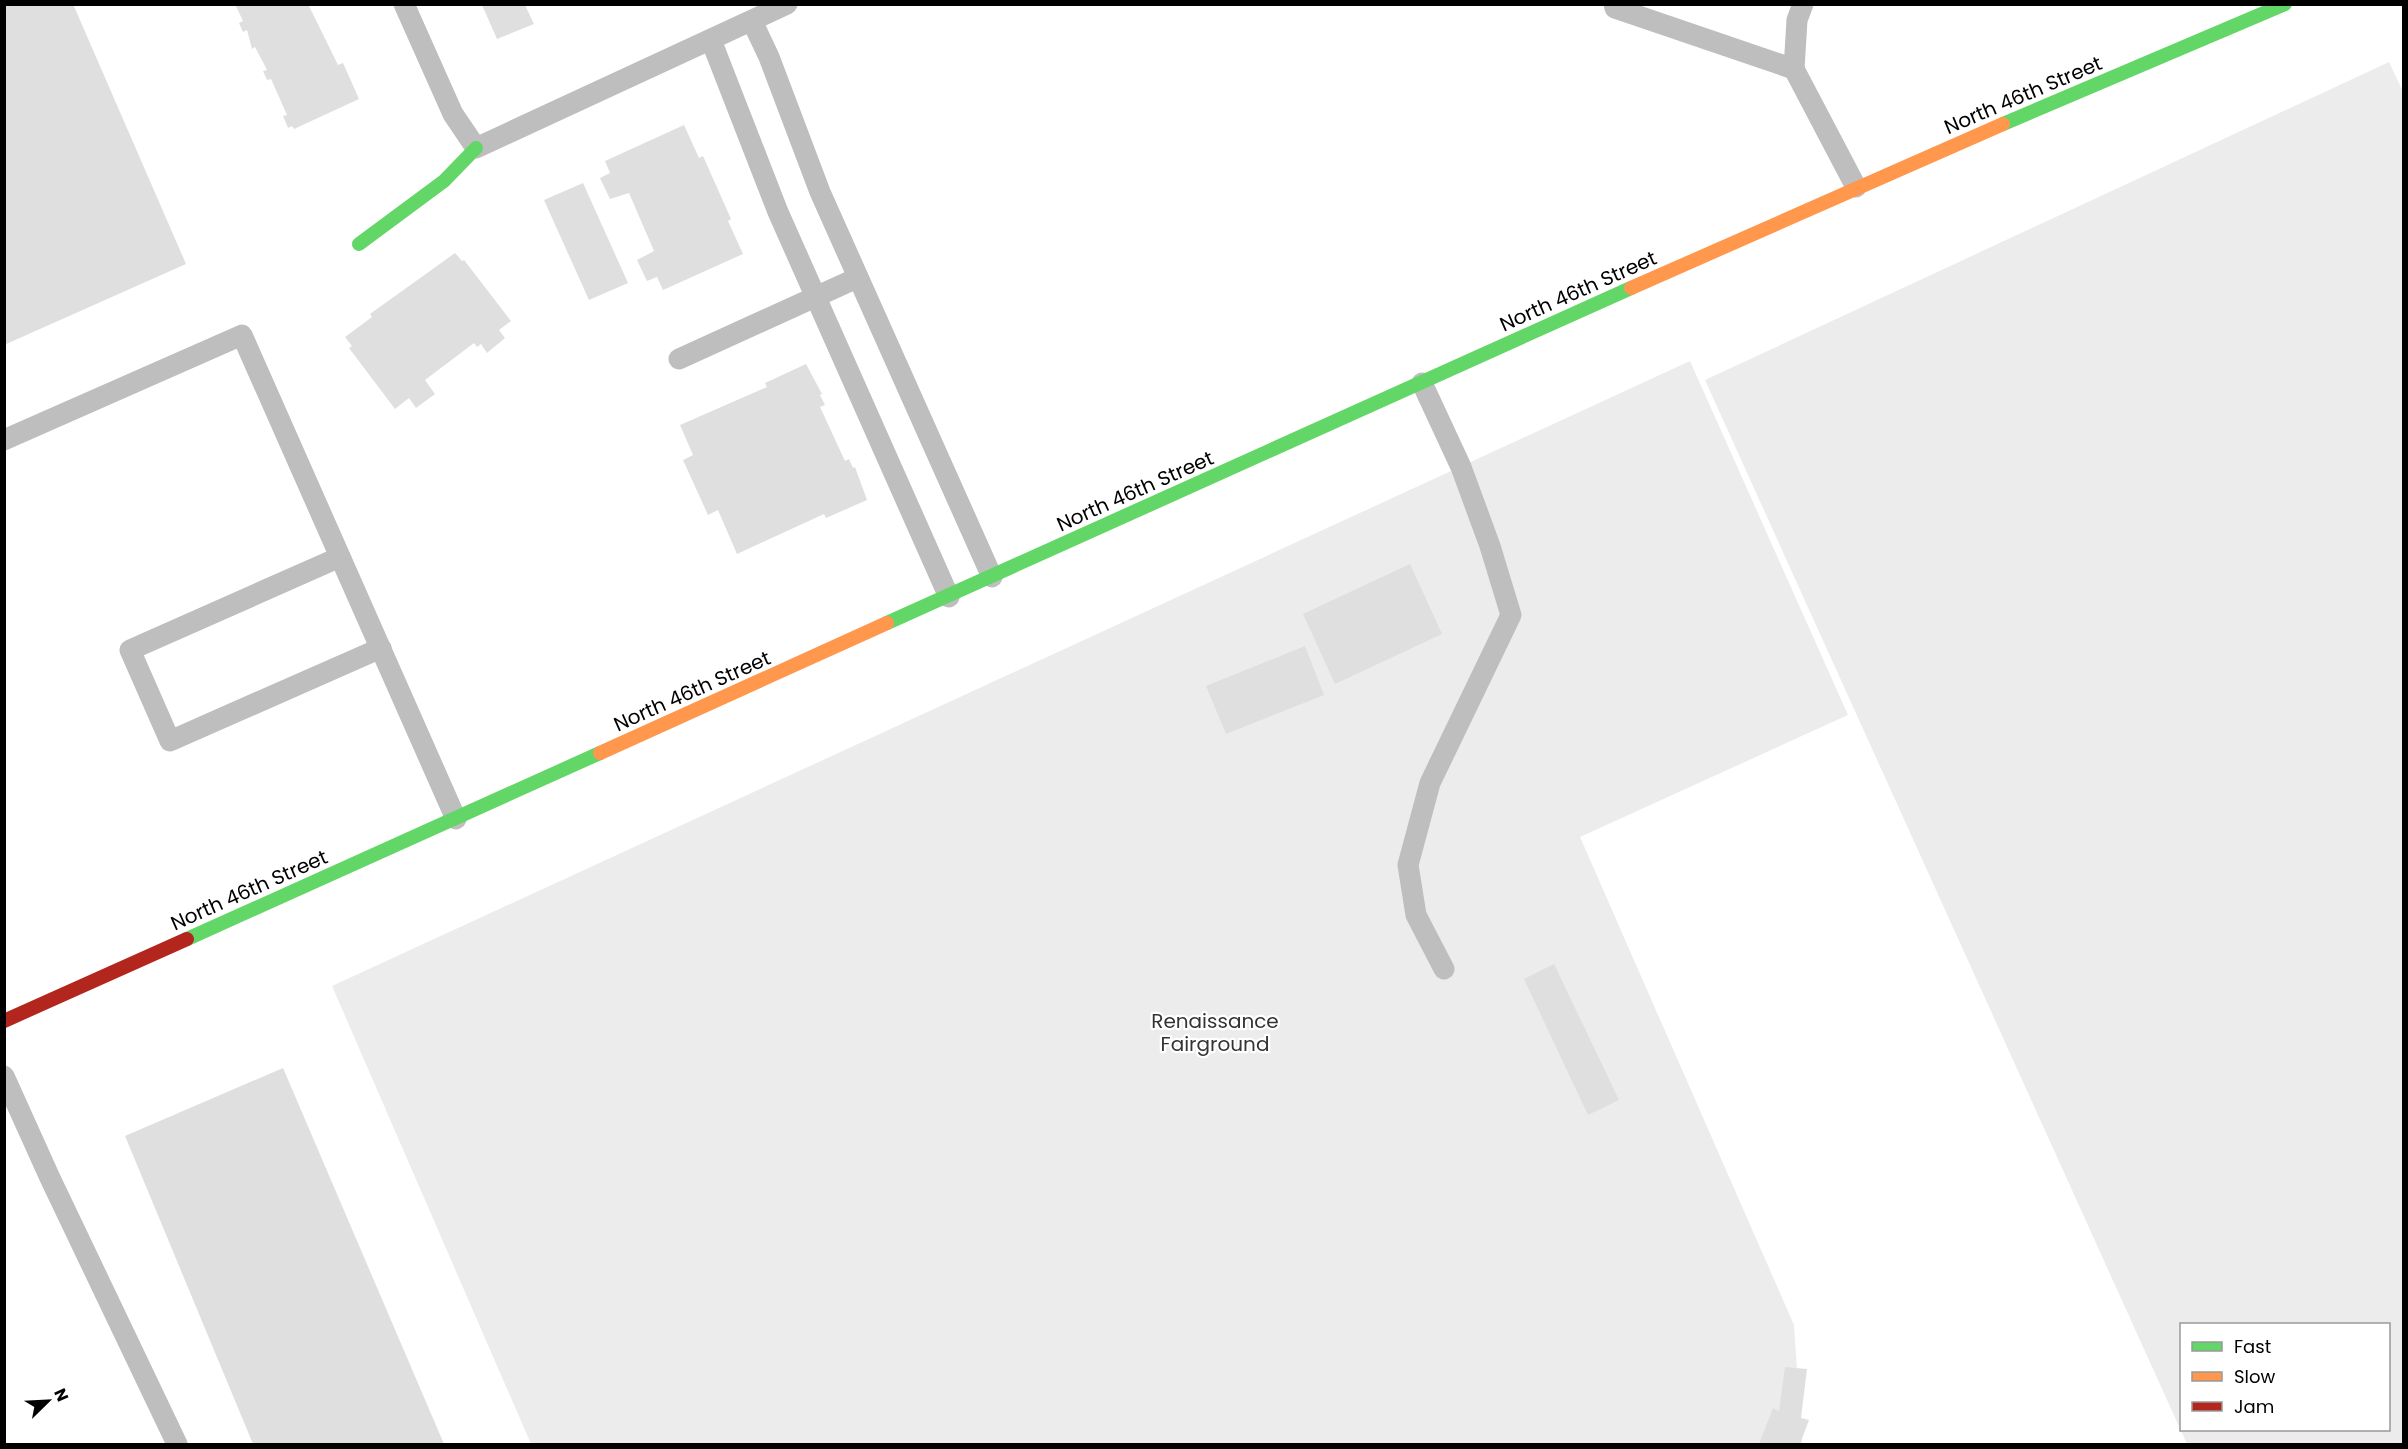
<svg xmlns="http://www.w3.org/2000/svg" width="2408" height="1449" viewBox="0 0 2408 1449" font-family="Poppins,sans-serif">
	<rect width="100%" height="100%" fill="#fff"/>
	<!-- green -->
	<g fill="#ececec" fill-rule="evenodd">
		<path d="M2389,62L2404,94L2403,1444H2187L1705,380ZM2182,1324H2388V1430H2182Z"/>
		<path d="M1690,361L1848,715L1580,837L1794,1325L1802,1444H531L332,986Z"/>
	</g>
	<!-- building -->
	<g fill="#dfdfdf">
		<path d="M4,4H73L186,264L4,345Z"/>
		<path d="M235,4H308L338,65L343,63L359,99L294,129L292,126L288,128L283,116L287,115L271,79L267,80L263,71L267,70L265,66L255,47L252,49L247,30L243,32L239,23L243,21Z"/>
		<path d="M482,5H525L534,24L497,39Z"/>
		<path d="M684,125L699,158L703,156L731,219L728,221L743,254L663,290L657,277L647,281L637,260L654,251L629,193L610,199L600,178L610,173L605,161Z"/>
		<path d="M583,183L628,283L589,300L544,200Z"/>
		<path d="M455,253L462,261L464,260L511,321L499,330L505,338L487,353L481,344L477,347L474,343L425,380L435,394L416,408L409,398L395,409L349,348L352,346L345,337L372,317L370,314Z"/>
		<path d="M806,364L822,394L820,395L825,405L820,407L845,461L849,459L853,468L855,467L867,500L826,518L824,514L737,554L718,510L708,515L683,460L693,455L680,425L767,387L765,383Z"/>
		<path d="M1410,564L1442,634L1335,684L1303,614Z"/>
		<path d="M1305,646L1324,695L1226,734L1206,686Z"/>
		<path d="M1554,964L1619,1100L1588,1115L1524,979Z"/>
		<path d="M283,1068L444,1444H253L125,1136Z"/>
		<path d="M1785,1367L1807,1369L1801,1418L1809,1420L1800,1444H1759L1773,1408L1779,1411Z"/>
	</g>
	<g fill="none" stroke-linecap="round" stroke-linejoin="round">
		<!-- lane -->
		<g stroke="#bebebe" stroke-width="21">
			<path d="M404,4L453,114L476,148L787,4"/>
			<path d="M1614,4L1615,8L1794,69L1856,187"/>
			<path d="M752,21L769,57L820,192L992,577"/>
			<path d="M711,40L778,212L949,597"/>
			<path d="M1794,69L1797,20L1803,4"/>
			<path d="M679,359L857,278"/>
			<path d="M1422,383L1461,467L1490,546L1511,615L1430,783L1408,865L1416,915L1444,969"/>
			<path d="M4,440L242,335L456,819"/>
			<path d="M340,557L130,650L170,741L381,648"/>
			<path d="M4,1076L50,1178L177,1444"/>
		</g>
		<!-- fast -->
		<g stroke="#63d668" stroke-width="14">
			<path d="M2003,124L2285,4"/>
			<path d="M359,244L444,181L476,148"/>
			<path d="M887,623L1631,288"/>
			<path d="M187,939L600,753"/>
		</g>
		<!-- slow -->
		<g stroke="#ff974d" stroke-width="14">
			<path d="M1631,288L2003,124"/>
			<path d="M600,753L887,623"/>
		</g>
		<!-- jam -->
		<path stroke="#b3261e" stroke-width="14" d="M4,1021L187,939"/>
	</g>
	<g text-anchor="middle" stroke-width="4.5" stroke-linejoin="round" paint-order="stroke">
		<!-- street labels -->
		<g font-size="20" fill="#000" stroke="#fff">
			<text transform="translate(2023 95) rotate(-23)" y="7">North 46th Street</text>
			<text transform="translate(1578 291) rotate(-24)" y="7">North 46th Street</text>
			<text transform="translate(1135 491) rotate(-24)" y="7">North 46th Street</text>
			<text transform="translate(692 691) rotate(-24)" y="7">North 46th Street</text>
			<text transform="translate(249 890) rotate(-24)" y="7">North 46th Street</text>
		</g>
		<!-- park labels -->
		<g font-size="20" fill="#333" stroke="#fff">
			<text x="1215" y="1028">Renaissance<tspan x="1215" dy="23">Fairground</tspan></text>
		</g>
	</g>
	<!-- border -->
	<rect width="2408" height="1449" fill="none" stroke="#000000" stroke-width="12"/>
	<!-- legend -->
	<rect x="2180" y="1323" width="210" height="108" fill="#ffffff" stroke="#999999" stroke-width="1.5"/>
	<rect x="2192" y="1342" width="30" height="9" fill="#63d668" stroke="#999999" stroke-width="1.5"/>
	<text x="2234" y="1353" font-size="18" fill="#000000">Fast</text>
	<rect x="2192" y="1372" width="30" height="9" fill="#ff974d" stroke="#999999" stroke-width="1.5"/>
	<text x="2234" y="1383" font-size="18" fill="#000000">Slow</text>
	<rect x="2192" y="1402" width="30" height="9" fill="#b3261e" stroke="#999999" stroke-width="1.5"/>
	<text x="2234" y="1413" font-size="18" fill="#000000">Jam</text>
	<!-- north arrow -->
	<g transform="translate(48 1401) rotate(66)" stroke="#ffffff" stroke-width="4.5" paint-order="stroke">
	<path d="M0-4.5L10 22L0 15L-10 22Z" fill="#000000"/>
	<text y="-9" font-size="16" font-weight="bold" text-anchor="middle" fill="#000000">N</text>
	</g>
</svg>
